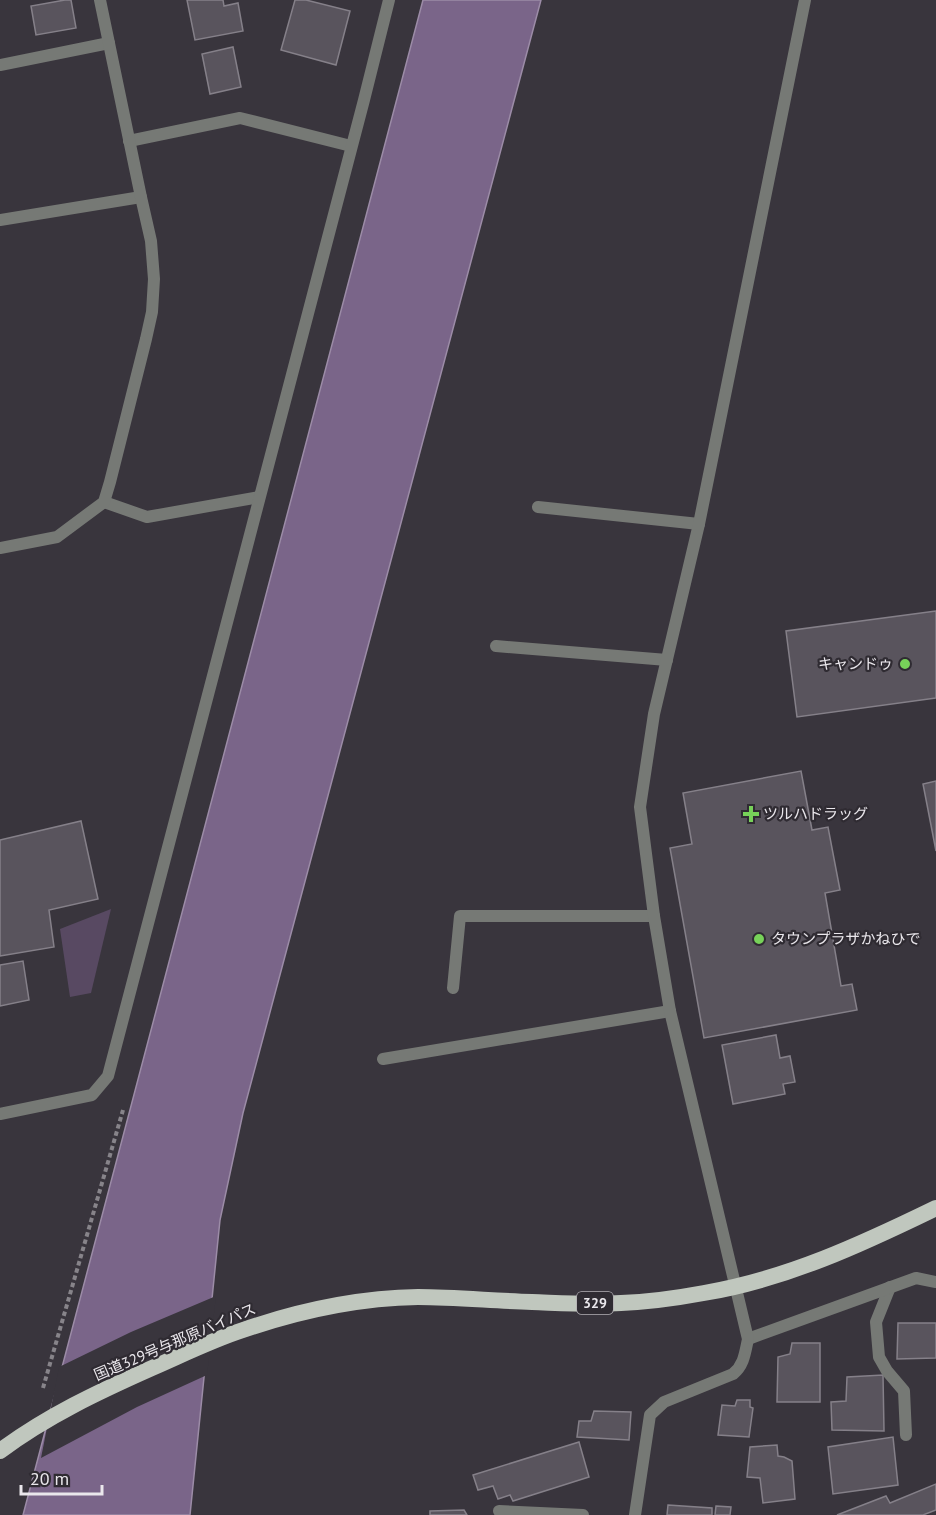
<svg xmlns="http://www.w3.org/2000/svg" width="936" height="1515" viewBox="0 0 936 1515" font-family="'PT Sans','Noto Sans JP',sans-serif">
	<rect width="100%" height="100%" fill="#39353d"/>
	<!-- green -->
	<path fill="#584962" d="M111,909L91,993L70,997L60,929Z"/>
	<!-- water -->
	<path fill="#7a6589" stroke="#9c8ca7" stroke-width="1.5" d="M423,0H541L243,1113L220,1220L190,1515H23Z"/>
	<!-- pier -->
	<path fill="#39353d" d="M216,1296L207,1375L137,1407L41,1458L59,1367L131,1332Z"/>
	<!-- building -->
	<g fill="#59545d" stroke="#858089" stroke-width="1.5">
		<path d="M65,0H71L76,28L36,35L31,6Z"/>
		<path d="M187,0H223L224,6L238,3L243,31L195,40Z"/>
		<path d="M295,0H306L350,11L336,65L281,50Z"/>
		<path d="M233,47L241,87L210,94L202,54Z"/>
		<path d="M936,611V698L797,717L786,631Z"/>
		<path d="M801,771L812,830L828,827L840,890L825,893L841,986L852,984L857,1010L704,1038L670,848L692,844L683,793Z"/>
		<path d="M936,781V851L923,784Z"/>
		<path d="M81,821L98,899L49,910L54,947L0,956V840Z"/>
		<path d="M23,961L29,1000L0,1006V965Z"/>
		<path d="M776,1035L780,1058L790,1056L795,1082L783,1084L785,1094L733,1104L722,1045Z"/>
		<path d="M898,1323H936V1358L897,1359Z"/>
		<path d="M792,1343H820V1402H777L778,1357L790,1354Z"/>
		<path d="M883,1375L884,1431L832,1430L831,1402L846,1401L847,1377Z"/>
		<path d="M737,1400H750V1407L753,1408L749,1437L718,1435L722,1405L735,1406Z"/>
		<path d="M594,1411L631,1412L629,1440L577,1437L579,1421H591Z"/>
		<path d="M893,1437L898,1485L833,1494L828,1447Z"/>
		<path d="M579,1442L589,1477L513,1501L510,1495L498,1499L493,1486L478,1490L473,1475Z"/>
		<path d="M777,1445L778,1456L784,1457L792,1461L795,1499L763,1503L760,1478L747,1477L750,1447Z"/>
		<path d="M936,1484V1510L923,1515H837L886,1496L890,1503Z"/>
		<path d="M668,1505L712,1508V1515H667Z"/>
		<path d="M716,1506L731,1507L730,1515H715Z"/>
		<path d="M464,1510L467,1515H430V1511Z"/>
	</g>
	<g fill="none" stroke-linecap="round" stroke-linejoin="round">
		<!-- path -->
		<path stroke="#87848a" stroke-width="4" stroke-dasharray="4.5 3" stroke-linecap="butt" d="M43,1388L123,1110"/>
		<!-- minor -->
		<g stroke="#767975" stroke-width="12">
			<path d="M0,65L109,43"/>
			<path d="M129,141L240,118L351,146"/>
			<path d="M0,220L141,197"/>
			<path d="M538,507L699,524"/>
			<path d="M496,646L667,660"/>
			<path d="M453,988L460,916H654"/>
			<path d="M383,1059L670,1011"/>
			<path d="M890,1287L876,1322L879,1357L887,1371L904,1391L906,1435"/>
			<path d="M748,1339L916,1278L936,1282"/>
			<path d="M499,1511L583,1515"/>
			<path d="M635,1515L650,1415L664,1402L733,1374C744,1365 745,1353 748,1339L670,1011L654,916L640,807L654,714L699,524L805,0"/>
		</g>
		<!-- tertiary -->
		<g stroke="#767975" stroke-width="12">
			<path d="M104,502L147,517L259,497"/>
			<path d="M0,548L57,537L104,502L110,482L146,339L152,312L154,279L151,241L141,197L100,0"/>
			<path d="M0,1114L92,1095L108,1076L364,100L389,0"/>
		</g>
		<!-- trunk -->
		<path stroke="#c0c7be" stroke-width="16" d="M0,1451C47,1416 98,1392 152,1368C182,1355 212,1340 243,1330C298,1311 359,1298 418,1297C456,1297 494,1301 532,1302C561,1303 592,1305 621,1303C649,1302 677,1298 704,1293C787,1279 862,1244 936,1208"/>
	</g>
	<!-- markers -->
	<g fill="#77d259" stroke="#2f2b32" stroke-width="2">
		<circle cx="905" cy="664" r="6"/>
		<path d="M748 805h6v6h6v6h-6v6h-6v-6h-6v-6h6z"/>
		<circle cx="759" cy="939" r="6"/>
	</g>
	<g text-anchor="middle" stroke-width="4.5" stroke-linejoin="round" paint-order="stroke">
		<!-- shield labels -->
		<rect fill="#2f2b32" stroke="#b2afb4" stroke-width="1.5" x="577" y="1292" width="36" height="22" rx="4.5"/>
		<g font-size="14" font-weight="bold" fill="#eae7ec">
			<text x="595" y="1308">329</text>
		</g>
		<!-- poi labels -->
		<g font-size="15" fill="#eae7ec" stroke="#2f2b32" text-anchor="start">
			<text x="893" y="669" text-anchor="end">キャンドゥ</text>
			<text x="763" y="819">ツルハドラッグ</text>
			<text x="771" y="944">タウンプラザかねひで</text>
		</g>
		<!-- street labels -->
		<g font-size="15" fill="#eae7ec" stroke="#2f2b32">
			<text transform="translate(175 1342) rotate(-23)" y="5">国道329号与那原バイパス</text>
		</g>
	</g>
	<!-- scale -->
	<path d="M21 1485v9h81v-9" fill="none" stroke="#eae7ec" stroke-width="3"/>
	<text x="30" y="1485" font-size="18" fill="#eae7ec" stroke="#2f2b32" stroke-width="4.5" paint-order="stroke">20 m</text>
</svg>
